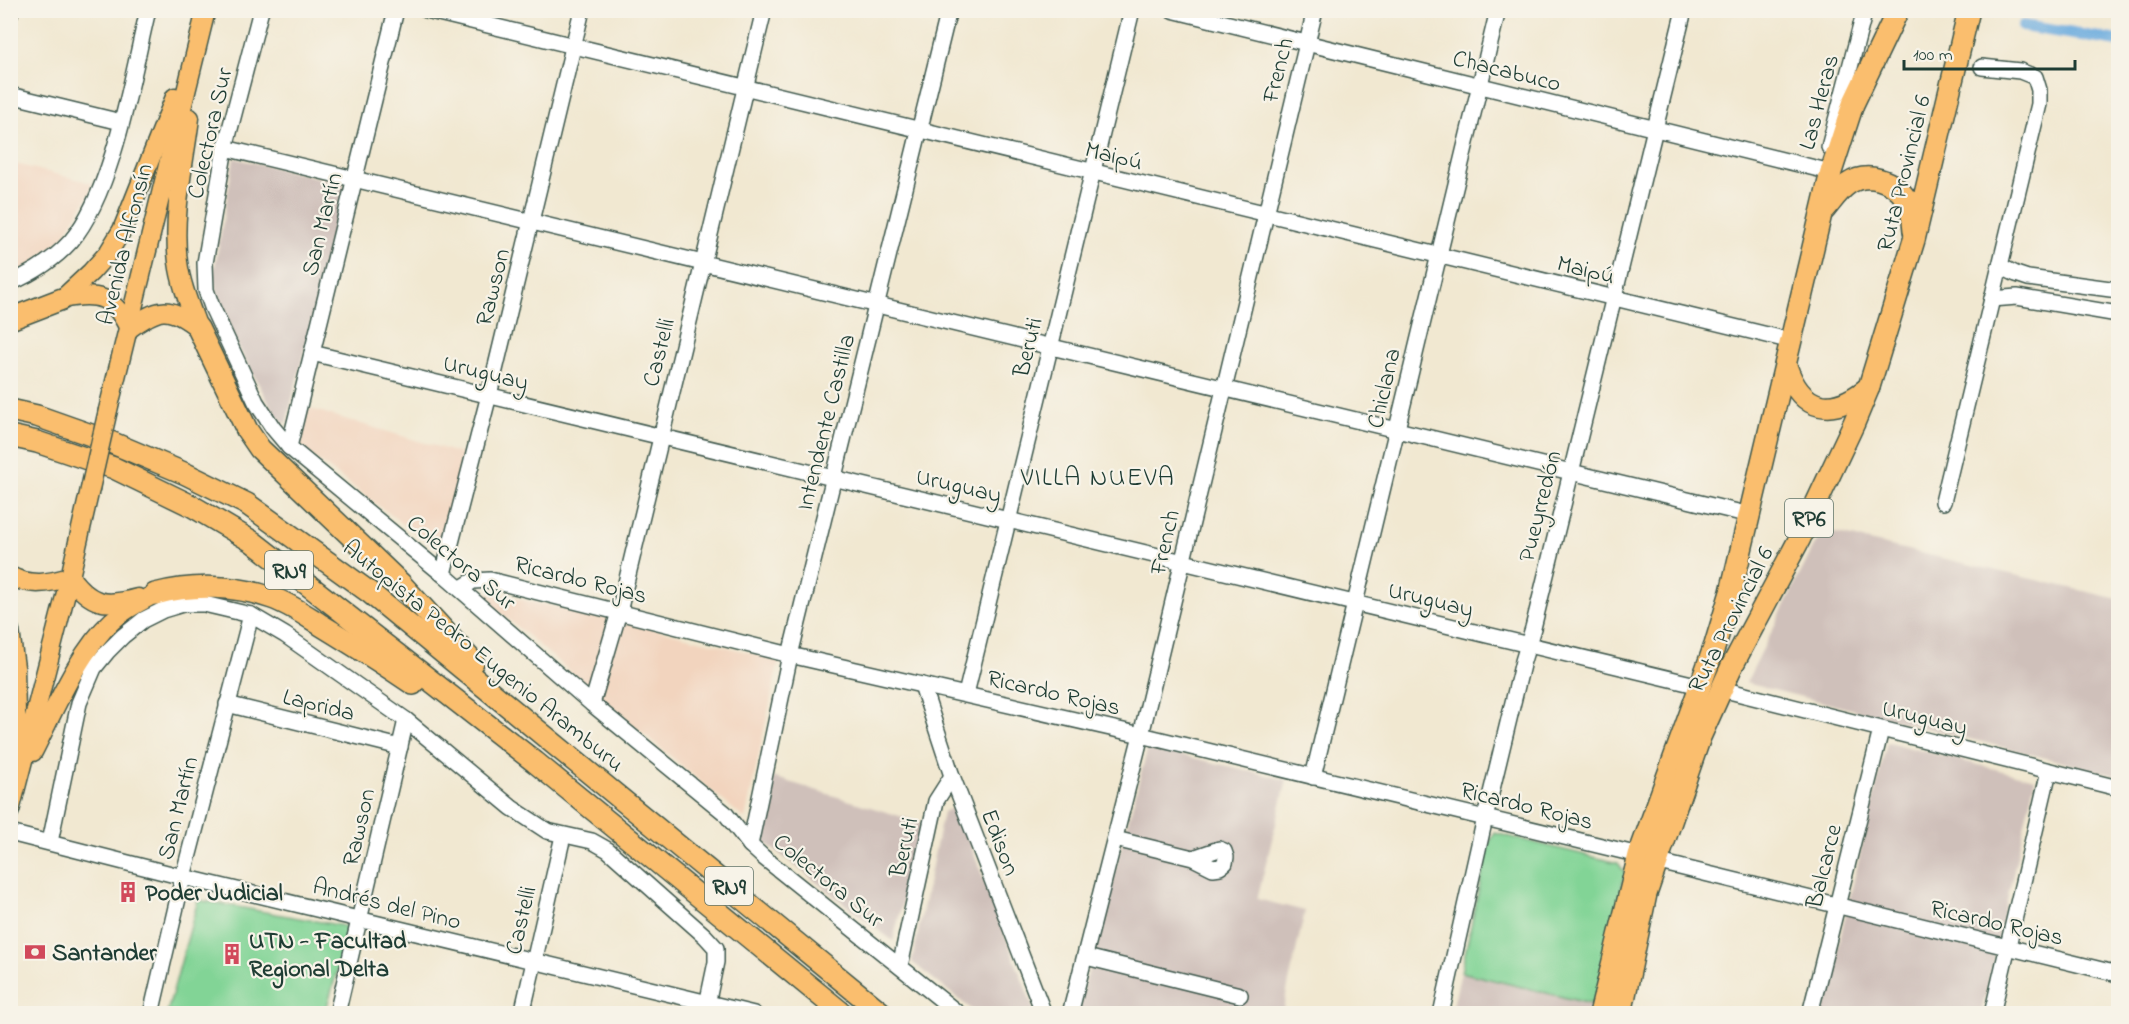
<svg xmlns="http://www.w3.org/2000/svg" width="2129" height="1024" viewBox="0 0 2129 1024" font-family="'Indie Flower',sans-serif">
	<rect width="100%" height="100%" fill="#f7f3e8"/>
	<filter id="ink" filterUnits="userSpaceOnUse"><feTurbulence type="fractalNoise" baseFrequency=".0167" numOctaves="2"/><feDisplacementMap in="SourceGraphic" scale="12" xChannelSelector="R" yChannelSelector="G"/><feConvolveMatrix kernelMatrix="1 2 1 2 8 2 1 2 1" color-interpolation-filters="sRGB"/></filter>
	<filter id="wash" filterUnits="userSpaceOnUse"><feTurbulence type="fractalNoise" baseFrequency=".008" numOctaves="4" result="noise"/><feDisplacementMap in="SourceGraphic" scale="24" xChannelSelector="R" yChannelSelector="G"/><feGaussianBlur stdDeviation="1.35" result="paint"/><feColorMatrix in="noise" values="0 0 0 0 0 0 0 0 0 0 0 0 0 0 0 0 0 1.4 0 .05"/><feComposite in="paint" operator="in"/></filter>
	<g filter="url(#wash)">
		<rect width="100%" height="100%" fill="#f1e8d1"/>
		<!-- built -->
		<g fill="#f2d4be">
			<path d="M11,163L92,183L90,193L63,237L29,266L11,274Z"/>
			<path d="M305,407L465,455L442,553L299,446Z"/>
			<path d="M485,592L626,622L779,660L745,819L483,598Z"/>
		</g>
		<!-- industrial -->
		<g fill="#cfc0ba">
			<path d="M234,158L345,184L286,424L275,414L232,336L213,278Z"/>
			<path d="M1822,530L2118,599V776L1746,683Z"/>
			<path d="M1887,742L2035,779L1981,1013L1822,1014Z"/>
			<path d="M1148,747L1287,780L1257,899L1305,911L1282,1013L1077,1014Z"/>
			<path d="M773,777L922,823L893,941L760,839Z"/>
			<path d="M956,807L1035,1013H976L912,962L943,812Z"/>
			<path d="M1461,972L1595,1005L1586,1013L1451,1014Z"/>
		</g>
		<!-- green -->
		<g fill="#82d496" stroke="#508865" stroke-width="1.5">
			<path d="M1495,833L1618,863L1625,873L1595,1005L1461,972L1489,843Z"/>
			<path d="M198,900L350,927L325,1013H167Z"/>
		</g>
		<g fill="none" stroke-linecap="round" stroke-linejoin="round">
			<!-- canal -->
			<path stroke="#6babde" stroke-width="12" d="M2023,26L2118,41"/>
		</g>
	</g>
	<g filter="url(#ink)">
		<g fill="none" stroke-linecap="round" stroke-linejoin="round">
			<defs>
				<g id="minor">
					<path d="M261,10L225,148L205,263L206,290L212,307L256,402L273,428L289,447L445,576L592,704L725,813L750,845L763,857L959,1014"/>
					<path d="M426,10L1792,341"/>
					<path d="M1172,10L1831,172"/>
					<path d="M10,14L11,10"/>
					<path d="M10,95L121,122"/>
					<path d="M1829,147L1865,10"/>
					<path d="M225,148L1750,515"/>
					<path d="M2000,266L2016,274L2028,278L2118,290"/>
					<path d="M10,283C33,273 54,260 71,241C114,190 132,76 148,10"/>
					<path d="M1992,299L2017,297L2118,314"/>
					<path d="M312,353L1700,686"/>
					<path d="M289,447L396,10"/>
					<path d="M1943,502L2039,104V90L2035,77L2020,71L1982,67"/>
					<path d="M443,574L489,395L582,10"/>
					<path d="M460,589L473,581L490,580L790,655L1141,735L1639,855"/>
					<path d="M922,685L952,776L1044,1014"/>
					<path d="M1721,689L2118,788"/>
					<path d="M966,694L1132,10"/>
					<path d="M227,704L400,747"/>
					<path d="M592,704L619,612L764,10"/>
					<path d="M1313,777L1498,10"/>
					<path d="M10,833L183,877L754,1014"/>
					<path d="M1115,839L1193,858L1213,868L1220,867L1225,863L1226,857L1224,851L1219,849L1193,858"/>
					<path d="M50,842L79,703L94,668L107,652L123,636L143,620L163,610L183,604H204L251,615L285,635L406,720L512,808L547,831L592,841L608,850L705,936L716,948V962L705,1014"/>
					<path d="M750,845L790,655L949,10"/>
					<path d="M1655,861L2118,974"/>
					<path d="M1086,957L1240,995"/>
					<path d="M900,966L936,801L952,776"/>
					<path d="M151,1014L183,877L251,615"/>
					<path d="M337,1014L406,720"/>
					<path d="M522,1014L563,836"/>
					<path d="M1070,1014L1141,735L1315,10"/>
					<path d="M1441,1014L1485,818L1523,661L1533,628L1684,10"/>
					<path d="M1810,1014L1881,730"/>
					<path d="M1992,1014L2049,771"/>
				</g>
				<g id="major">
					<path d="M190,118C184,165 172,215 178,262C181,285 190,306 198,328"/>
					<path d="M62,299L91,272L108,253L122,230L175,97"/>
					<path d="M62,299C96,292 114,295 129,329"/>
					<path d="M129,329C158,308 168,304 198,328"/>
					<path d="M108,410L206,10"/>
					<path d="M10,576C31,587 49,583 70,577"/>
					<path d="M70,577C91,605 105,607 138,598"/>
					<path d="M10,631L15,667L17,760"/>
					<path d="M33,752C54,711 78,652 112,621C125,609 140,602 155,594"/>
					<path d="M10,811L70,577L90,489"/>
				</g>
				<g id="highway">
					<path d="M1825,209C1832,201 1839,190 1848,184C1867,171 1894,180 1906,199C1912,209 1913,220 1914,231"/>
					<path d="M10,319L62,299"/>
					<path d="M198,328L247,430L260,449L400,583L473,662"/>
					<path d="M1786,366C1802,413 1833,417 1869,387"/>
					<path d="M10,410L37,416L108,441L186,474L247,504L369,592L883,1014"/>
					<path d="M10,436L37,442L114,468L192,506L253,542L535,762L843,1014"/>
					<path d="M155,594C193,584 235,585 272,598C290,604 305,615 321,625C352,644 383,663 413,684"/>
					<path d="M1600,1014L1639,855L1715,645L1731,592L1831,172L1853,104L1898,10"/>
					<path d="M1621,1014L1646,894L1700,737L1731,668L1800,538L1854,423L1869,387L1914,240L1969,10"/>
				</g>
			</defs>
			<!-- minor casing -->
			<use href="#minor" stroke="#3e574c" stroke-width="18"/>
			<!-- major casing -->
			<use href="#major" stroke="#3e574c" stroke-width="21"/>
			<!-- highway casing -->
			<use href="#highway" stroke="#3e574c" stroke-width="24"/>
			<!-- minor -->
			<use href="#minor" stroke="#fff" stroke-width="15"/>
			<!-- major -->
			<use href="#major" stroke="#fabe6e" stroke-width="18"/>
			<!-- highway -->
			<use href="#highway" stroke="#fabe6e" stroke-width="21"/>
			<defs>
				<path id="major-bridge" d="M90,489L108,410"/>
			</defs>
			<!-- major-bridge casing -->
			<use href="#major-bridge" stroke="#3e574c" stroke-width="21" stroke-linecap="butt"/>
			<!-- major-bridge -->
			<use href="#major-bridge" stroke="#fabe6e" stroke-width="18"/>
		</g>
	</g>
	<!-- icons -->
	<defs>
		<symbol id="building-bare" viewBox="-9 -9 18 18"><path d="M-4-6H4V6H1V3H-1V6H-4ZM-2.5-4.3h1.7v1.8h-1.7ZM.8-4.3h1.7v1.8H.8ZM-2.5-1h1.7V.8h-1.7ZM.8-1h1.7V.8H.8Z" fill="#d1495b" stroke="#f7f3e8" stroke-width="2.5" paint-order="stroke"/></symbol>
		<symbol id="bank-bare" viewBox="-9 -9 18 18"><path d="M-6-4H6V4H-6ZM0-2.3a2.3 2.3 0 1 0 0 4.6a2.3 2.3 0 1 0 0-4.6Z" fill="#d1495b" stroke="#f7f3e8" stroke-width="2.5" paint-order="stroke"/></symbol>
	</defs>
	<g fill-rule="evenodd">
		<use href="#building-bare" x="113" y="877" width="30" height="30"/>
		<use href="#bank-bare" x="20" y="937" width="30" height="30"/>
		<use href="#building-bare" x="217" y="939" width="30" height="30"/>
	</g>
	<g text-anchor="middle" stroke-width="4.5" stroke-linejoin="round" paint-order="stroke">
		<!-- shield labels -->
		<g fill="#f7f3e8" stroke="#60746a" stroke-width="1.5">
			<rect x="1785" y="499" width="48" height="38" rx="4.5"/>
			<rect x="265" y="551" width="48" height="38" rx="4.5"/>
			<rect x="705" y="867" width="48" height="38" rx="4.5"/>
		</g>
		<g font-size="22" font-weight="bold" fill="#1f3d34">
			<text x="1809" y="526">RP6</text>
			<text x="289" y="578">RN9</text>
			<text x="729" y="894">RN9</text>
		</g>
		<!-- street labels -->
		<g font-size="24" fill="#1f3d34" stroke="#f7f3e8">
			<text transform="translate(1277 70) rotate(-76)" y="8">French</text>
			<text transform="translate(1507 70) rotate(14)" y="8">Chacabuco</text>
			<text transform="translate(1818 102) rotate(-75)" y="8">Las Heras</text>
			<text transform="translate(209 133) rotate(-77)" y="8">Colectora Sur</text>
			<text transform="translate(1114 155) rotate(14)" y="8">Maipú</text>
			<text transform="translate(1903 173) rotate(-76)" y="8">Ruta Provincial 6</text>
			<text transform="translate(321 224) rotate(-76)" y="8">San Martín</text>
			<text transform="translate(124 244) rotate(-76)" y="8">Avenida Alfonsín</text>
			<text transform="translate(1586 269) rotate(14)" y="8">Maipú</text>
			<text transform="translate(492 287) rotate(-76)" y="8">Rawson</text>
			<text transform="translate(1027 347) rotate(-76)" y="8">Beruti</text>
			<text transform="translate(658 352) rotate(-76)" y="8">Castelli</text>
			<text transform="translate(486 372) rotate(14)" y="8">Uruguay</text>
			<text transform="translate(1383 388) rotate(-77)" y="8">Chiclana</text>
			<text transform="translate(825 422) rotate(-76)" y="8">Intendente Castilla</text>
			<text transform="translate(959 485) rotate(13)" y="8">Uruguay</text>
			<text transform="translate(1539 506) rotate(-76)" y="8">Pueyrredón</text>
			<text transform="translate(1164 542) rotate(-77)" y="8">French</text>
			<text transform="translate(462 562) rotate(40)" y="8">Colectora Sur</text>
			<text transform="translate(581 579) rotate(14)" y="8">Ricardo Rojas</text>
			<text transform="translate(1431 599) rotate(14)" y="8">Uruguay</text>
			<text transform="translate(1730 619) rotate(-63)" y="8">Ruta Provincial 6</text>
			<text transform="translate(484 655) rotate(39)" y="8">Autopista Pedro Eugenio Aramburu</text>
			<text transform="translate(1054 692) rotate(13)" y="8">Ricardo Rojas</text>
			<text transform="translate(319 704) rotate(14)" y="8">Laprida</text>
			<text transform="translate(1925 717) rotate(14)" y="8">Uruguay</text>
			<text transform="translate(1527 805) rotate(14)" y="8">Ricardo Rojas</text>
			<text transform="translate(177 808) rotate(-76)" y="8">San Martín</text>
			<text transform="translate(358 827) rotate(-77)" y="8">Rawson</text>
			<text transform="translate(1001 842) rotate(69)" y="8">Edison</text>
			<text transform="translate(903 847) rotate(-77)" y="8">Beruti</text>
			<text transform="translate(1823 866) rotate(-76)" y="8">Balcarce</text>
			<text transform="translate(829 880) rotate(39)" y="8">Colectora Sur</text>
			<text transform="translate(387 903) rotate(14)" y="8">Andrés del Pino</text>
			<text transform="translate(520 920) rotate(-77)" y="8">Castelli</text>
			<text transform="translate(1997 922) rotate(13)" y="8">Ricardo Rojas</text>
		</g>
		<!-- poi labels -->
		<g font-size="24" font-weight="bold" fill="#1f3d34" stroke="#f7f3e8" text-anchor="start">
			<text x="145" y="900">Poder Judicial</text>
			<text x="249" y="948">UTN - Facultad<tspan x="249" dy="28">Regional Delta</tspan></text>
			<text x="52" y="960">Santander</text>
		</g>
		<!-- neighbourhood labels -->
		<g font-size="26" letter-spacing="1.5" fill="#1f3d34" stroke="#f7f3e8">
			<text x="1098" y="485">VILLA NUEVA</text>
		</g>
	</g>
	<!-- margin -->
	<rect width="2129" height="1024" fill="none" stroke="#f7f3e8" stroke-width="36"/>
	<!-- scale -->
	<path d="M1904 60v9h171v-9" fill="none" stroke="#1f3d34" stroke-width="3"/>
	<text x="1913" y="60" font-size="18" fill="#1f3d34" stroke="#f7f3e8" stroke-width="4.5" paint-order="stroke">100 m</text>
</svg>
